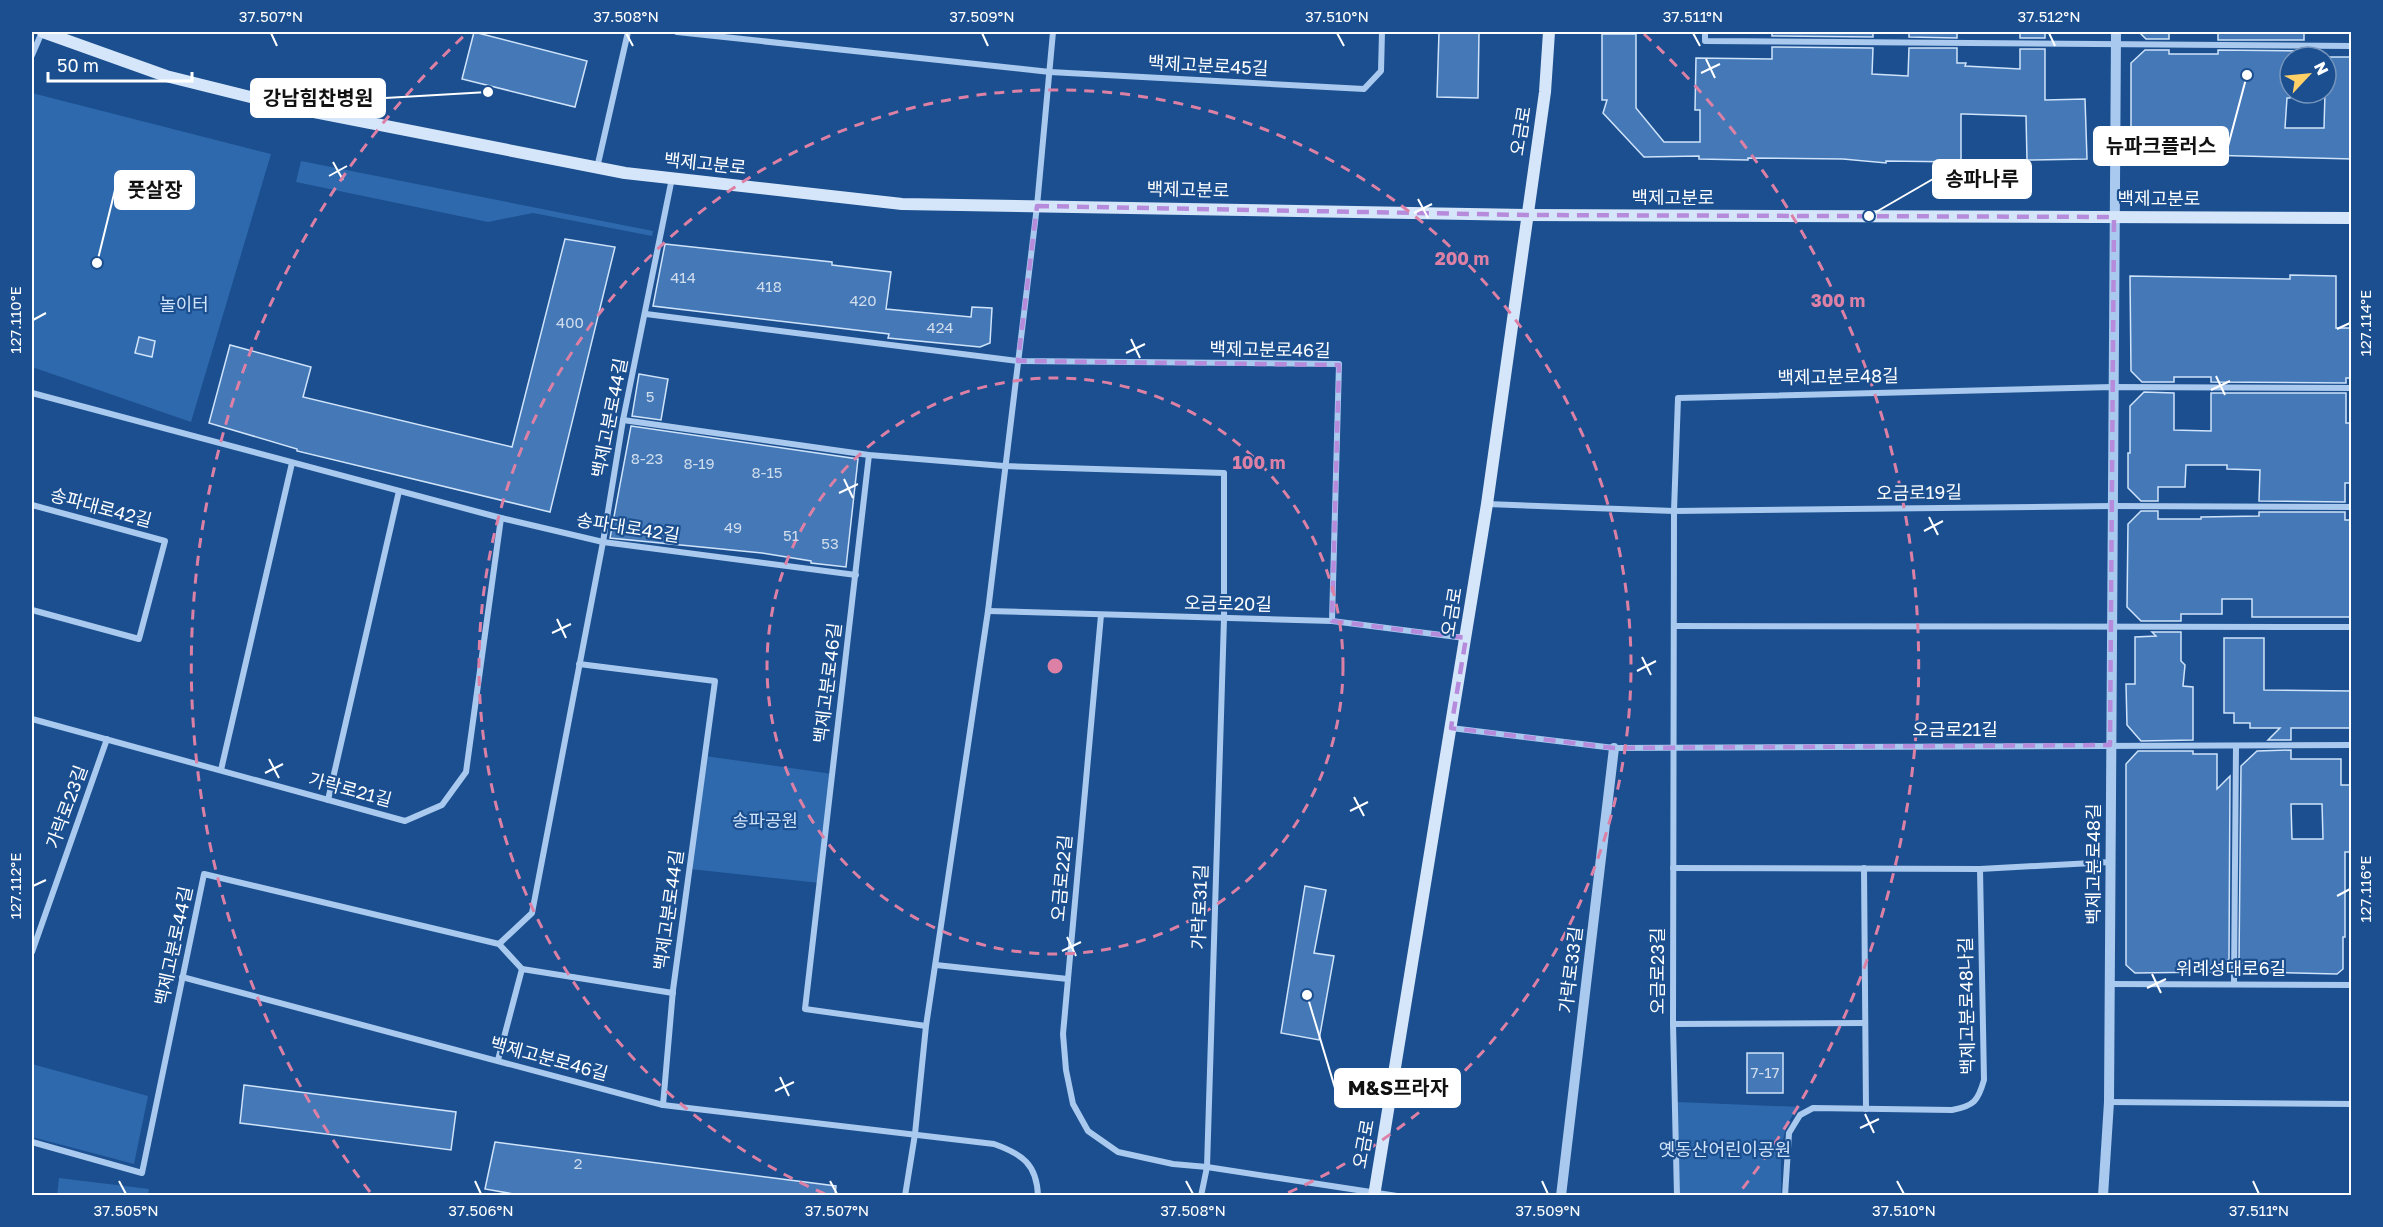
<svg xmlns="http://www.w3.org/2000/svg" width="2383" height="1227" viewBox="0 0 2383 1227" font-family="'Golos Text','Noto Sans KR',sans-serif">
	<rect width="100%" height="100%" fill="#1b4f8f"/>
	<!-- green -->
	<g fill="#2e69ad">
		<path d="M32,93L271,154L191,422L32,367Z"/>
		<path d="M301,161L653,231L652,236L533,213L488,222L296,182Z"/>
		<path d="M705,756L833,774L820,883L690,869Z"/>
		<path d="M32,1064L148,1096L134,1164L32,1137Z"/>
		<path d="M1677,1102L1801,1107C1776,1126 1782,1167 1781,1195L1677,1196Z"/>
		<path d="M59,1178L149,1189L148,1195H57Z"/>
	</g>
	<!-- building -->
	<g fill="#4478b7" stroke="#cfe3fa" stroke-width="1.5" fill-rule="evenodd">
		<path d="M474,32L587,61L575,107L462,79Z"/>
		<path d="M1439,32H1479L1478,98L1437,97Z"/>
		<path d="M1772,32H1873V37L1772,36Z"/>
		<path d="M1909,32H1957V38L1909,37Z"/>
		<rect x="2020" y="32" width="25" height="6"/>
		<path d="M2139,32H2169V39H2146Z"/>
		<rect x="2218" y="32" width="86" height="8"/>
		<path d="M1602,34H1636V108L1664,142H1700V110H1695L1696,58L1772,59V47L1873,48L1872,74L1908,76L1909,48H1957V63H1966L1965,66L2020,69V49H2045V100L2085,99L2087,159L2027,160L2026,116L1964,114H1961V162L1886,161V163L1843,159L1748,158V160L1699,159V156L1644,157L1603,113L1607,100H1602Z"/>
		<path d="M2145,50H2169V54H2218V50L2304,51V57H2290V98H2287L2285,128H2324L2326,57H2352V159L2206,155V159H2131V63Z"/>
		<path d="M565,239L615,247L550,512L297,451V449L209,423L230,345L311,367L303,397L512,447Z"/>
		<path d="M665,244L832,262V265L891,272L886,309L971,317L972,307L992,308L990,343L980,347L888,338L889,334L653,306Z"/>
		<path d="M2290,275L2336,276V328H2352V378H2346V383L2211,382V377H2174V382H2142L2131,371L2130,276L2290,279Z"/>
		<path d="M139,337L155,341L152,357L135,353Z"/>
		<path d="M639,374L668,379L661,420L632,416Z"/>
		<path d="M2144,392L2174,393V430L2211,431V393H2346V423H2352V483H2345V502L2259,501L2260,470L2227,469V465H2186L2185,487H2158V501H2141L2128,488V453H2130V406Z"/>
		<path d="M631,426L858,459L846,567L811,563V561L762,553L610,538Z"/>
		<path d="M2141,511H2158V519H2201V517L2259,516V512H2345V520H2352V617H2252V599H2222V614H2181V621H2141L2127,607L2128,524Z"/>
		<path d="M2152,632H2181V661L2185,665L2183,686L2193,687V740L2141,741L2127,725L2126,684H2135V637L2156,636Z"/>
		<path d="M2224,638H2264V690L2352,691V728H2291V740H2268L2280,728H2250V723H2234V713H2224Z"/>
		<path d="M2291,750V759H2341V785H2352V852H2345V937H2343V969L2337,974L2253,972L2239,960L2241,766L2257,751ZM2291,804H2322L2323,839H2292Z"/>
		<path d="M2138,751H2193V754H2217V789L2230,776L2229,959L2214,972L2135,973L2126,965V764Z"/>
		<path d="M1305,886L1326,890L1314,953L1334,956L1319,1040L1281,1033Z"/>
		<rect x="1747" y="1053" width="36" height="40"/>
		<path d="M244,1085L456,1112L451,1150L240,1123Z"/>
		<path d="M495,1142L836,1186L835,1196H525L485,1189Z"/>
	</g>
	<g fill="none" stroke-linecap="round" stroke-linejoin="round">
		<!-- minor -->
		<g stroke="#a9c9ee" stroke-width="6">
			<path d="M677,32L1050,72L1364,89L1381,71L1382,32"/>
			<path d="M1705,32V41L2352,46"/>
			<path d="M32,55L42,32"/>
			<path d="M597,168L628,32"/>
			<path d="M646,314L1018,361L1339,364L1332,621"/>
			<path d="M32,393L501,518L603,542L856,575"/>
			<path d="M623,420L869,455L1004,466L1224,473V619L1207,1167L1201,1196"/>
			<path d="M869,455L805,1009L926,1026"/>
			<path d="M1487,504L1674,511L2112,506L2352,507"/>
			<path d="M32,505L165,541L139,639L32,610"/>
			<path d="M988,611L1332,621L1465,638"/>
			<path d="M1101,615L1063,1034L1066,1070L1073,1104L1088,1131L1118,1152L1173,1164L1207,1167L1397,1196"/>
			<path d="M1674,626L2352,627"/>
			<path d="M579,664L715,681L673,990L663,1105"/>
			<path d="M32,719L405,821L442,805L466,772L501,518"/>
			<path d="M1451,728L1614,748L2352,745"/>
			<path d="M221,770L292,463"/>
			<path d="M328,800L399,491"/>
			<path d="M1673,868L1980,869L2111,862"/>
			<path d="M1864,868L1866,1109"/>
			<path d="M499,944L532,913L603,542L623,420L672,178"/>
			<path d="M32,952L107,739"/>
			<path d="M936,965L1068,979"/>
			<path d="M182,977L663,1105L994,1144C1022,1154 1037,1164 1038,1196"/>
			<path d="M2110,984L2352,985"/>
			<path d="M2234,984L2236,746"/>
			<path d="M1673,1024L1865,1023"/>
			<path d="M498,1060L522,969"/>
			<path d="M2109,1102L2352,1104"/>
			<path d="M32,1142L142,1173L204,874L499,944L522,969L673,993"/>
			<path d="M905,1196L915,1134L926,1026L988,611L1037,206L1053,32"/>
			<path d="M1677,1196L1673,1024L1674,511L1678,398L2112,387L2352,388"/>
			<path d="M1785,1196L1789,1133L1800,1115L1813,1108L1952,1110C1974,1106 1978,1101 1984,1080L1980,869"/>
		</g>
		<!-- tertiary -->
		<g stroke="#a9c9ee" stroke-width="10">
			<path d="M1561,1196L1614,748"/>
			<path d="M2103,1196L2109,1102L2116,32"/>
		</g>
		<!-- secondary -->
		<g stroke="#d6e6fa" stroke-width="12">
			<path d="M43,32L166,76L299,109L625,173L902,204L1526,215L2352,218"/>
			<path d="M1374,1196L1487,504L1545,92L1549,32"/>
		</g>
	</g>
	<!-- marked area -->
	<path fill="none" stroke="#b68bdc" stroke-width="4.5" stroke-dasharray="12 8" stroke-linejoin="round" d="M1037,206L1526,215L2114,217L2110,745L1614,748L1451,728L1466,638L1332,621L1339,365L1018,361Z"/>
	<!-- ticks -->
	<path fill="none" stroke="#fff" stroke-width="2" d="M271,33L277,46M626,33L633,46M982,33L988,46M1337,33L1344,46M1693,33L1700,46M2049,33L2055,46M1706,59L1715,78M1701,73L1720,64M333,162L343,180M329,176L347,166M1418,199L1428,218M1414,213L1432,204M33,320L46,313M2337,329L2350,323M1131,339L1140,358M1126,353L1145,344M2216,376L2225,395M2211,390L2230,381M844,479L853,498M839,493L858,484M1929,517L1938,535M1924,531L1943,521M557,619L566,638M552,633L571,624M1642,657L1651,675M1637,671L1656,661M269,759L279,778M265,773L283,764M1354,797L1364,816M1350,811L1368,802M33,886L46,880M2337,896L2350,889M1067,937L1076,956M1062,951L1081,942M2152,974L2161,993M2147,988L2166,979M780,1077L789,1096M775,1091L794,1082M1865,1114L1874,1133M1860,1128L1879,1119M119,1181L126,1194M475,1181L481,1194M830,1181L837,1194M1186,1181L1193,1194M1542,1181L1548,1194M1897,1181L1904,1194M2253,1181L2259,1194"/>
	<!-- distance rings -->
	<g fill="none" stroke="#dd80a5" stroke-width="3" stroke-dasharray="10 8">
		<circle cx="1055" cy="666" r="288"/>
		<path d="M825 1194A576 576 0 1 1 1285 1194"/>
		<path d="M370 1192A864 864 0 0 1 466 34M1644 34A864 864 0 0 1 1740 1192"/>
	</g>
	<g text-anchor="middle" stroke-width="4.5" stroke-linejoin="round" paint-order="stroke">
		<!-- number labels -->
		<g font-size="15" fill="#d0dded">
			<text x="683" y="283">414</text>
			<text x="769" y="292">418</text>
			<text x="863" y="306">420</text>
			<text x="570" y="328">400</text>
			<text x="940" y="333">424</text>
			<text x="650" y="402">5</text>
			<text x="647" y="464">8-23</text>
			<text x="699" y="469">8-19</text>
			<text x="767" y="478">8-15</text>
			<text x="733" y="533">49</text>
			<text x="791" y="541">51</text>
			<text x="830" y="549">53</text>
			<text x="1765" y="1078">7-17</text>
			<text x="578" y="1169">2</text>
		</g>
		<!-- street labels -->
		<g font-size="18" fill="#fff" stroke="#1b4f8f">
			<text transform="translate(1208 66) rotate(3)" y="6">백제고분로45길</text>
			<text transform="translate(1521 131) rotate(-81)" y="6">오금로</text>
			<text transform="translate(705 164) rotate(6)" y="6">백제고분로</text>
			<text transform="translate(1188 190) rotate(1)" y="6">백제고분로</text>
			<text x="1673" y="204">백제고분로</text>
			<text x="2159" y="205">백제고분로</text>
			<text transform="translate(1270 350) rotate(1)" y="6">백제고분로46길</text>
			<text transform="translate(1838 377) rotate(-1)" y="6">백제고분로48길</text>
			<text transform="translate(610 418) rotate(-79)" y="6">백제고분로44길</text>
			<text transform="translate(1919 493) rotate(-1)" y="6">오금로19길</text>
			<text transform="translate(101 508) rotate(15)" y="6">송파대로42길</text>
			<text transform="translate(628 528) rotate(9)" y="6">송파대로42길</text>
			<text transform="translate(1228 604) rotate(1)" y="6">오금로20길</text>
			<text transform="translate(1452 612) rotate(-81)" y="6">오금로</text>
			<text transform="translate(828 683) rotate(-83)" y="6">백제고분로46길</text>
			<text x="1955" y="736">오금로21길</text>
			<text transform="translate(350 790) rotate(15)" y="6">가락로21길</text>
			<text transform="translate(67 807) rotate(-70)" y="6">가락로23길</text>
			<text transform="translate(2094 864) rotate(-90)" y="6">백제고분로48길</text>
			<text transform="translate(1062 878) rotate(-85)" y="6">오금로22길</text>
			<text transform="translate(1200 907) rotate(-88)" y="6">가락로31길</text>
			<text transform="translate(669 910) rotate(-82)" y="6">백제고분로44길</text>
			<text transform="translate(174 946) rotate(-78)" y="6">백제고분로44길</text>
			<text x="2231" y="975">위례성대로6길</text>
			<text transform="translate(1571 970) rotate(-83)" y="6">가락로33길</text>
			<text transform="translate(1658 971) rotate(-90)" y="6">오금로23길</text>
			<text transform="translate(1967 1006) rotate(-91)" y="6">백제고분로48나길</text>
			<text transform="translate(549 1059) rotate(15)" y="6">백제고분로46길</text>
			<text transform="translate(1364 1144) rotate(-80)" y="6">오금로</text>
		</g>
		<!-- park labels -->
		<g font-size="18" fill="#cfe3fa" stroke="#1b4f8f">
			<text x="184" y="311">놀이터</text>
			<text x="765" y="827">송파공원</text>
			<text x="1725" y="1156">옛동산어린이공원</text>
		</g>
	</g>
	<circle cx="1055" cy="666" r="9" fill="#dd80a5" stroke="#1b4f8f" stroke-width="3"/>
	<g font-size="18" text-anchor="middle" font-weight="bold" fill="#dd80a5" stroke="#1b4f8f" stroke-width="4.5" stroke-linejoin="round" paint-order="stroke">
		<text x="1462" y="265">200 m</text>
		<text x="1838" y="307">300 m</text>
		<text x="1259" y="469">100 m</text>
	</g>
	<!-- callouts -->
	<path fill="none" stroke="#fff" stroke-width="2" d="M488 92L385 98M2247 75L2228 146M1869 216L1933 179M97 263L115 190M1307 995L1335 1088"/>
	<g fill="#fff" stroke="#1b4f8f" stroke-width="2">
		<circle cx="488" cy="92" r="6"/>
		<circle cx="2247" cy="75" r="6"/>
		<circle cx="1869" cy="216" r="6"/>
		<circle cx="97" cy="263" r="6"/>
		<circle cx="1307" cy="995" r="6"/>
	</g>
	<g fill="#fff" stroke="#fff" stroke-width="2">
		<rect x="251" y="79" width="134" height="38" rx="6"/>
		<rect x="2094" y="127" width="134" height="38" rx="6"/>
		<rect x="1933" y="160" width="98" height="38" rx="6"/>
		<rect x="115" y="171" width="79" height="38" rx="6"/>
		<rect x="1335" y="1069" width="125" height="38" rx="6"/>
	</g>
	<g font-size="20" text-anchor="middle" font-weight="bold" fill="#111">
		<text x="318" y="105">강남힘찬병원</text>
		<text x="2161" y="153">뉴파크플러스</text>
		<text x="1982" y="186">송파나루</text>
		<text x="155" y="197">풋살장</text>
		<text x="1398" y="1095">M&amp;S프라자</text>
	</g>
	<!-- border -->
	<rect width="2383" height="1227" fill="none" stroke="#1b4f8f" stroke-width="66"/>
	<!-- north arrow -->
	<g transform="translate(2308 75) rotate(64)"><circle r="28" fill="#1b4f8f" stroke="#7695bc" stroke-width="1.5"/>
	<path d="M0-4.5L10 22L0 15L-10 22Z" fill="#ffd166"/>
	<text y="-9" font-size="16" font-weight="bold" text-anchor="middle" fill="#ffffff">N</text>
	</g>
	<!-- scale -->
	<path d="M48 72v9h144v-9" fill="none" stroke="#ffffff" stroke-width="3"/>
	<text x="57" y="72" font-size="18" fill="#ffffff" stroke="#1b4f8f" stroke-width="4.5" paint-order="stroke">50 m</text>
	<rect x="33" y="33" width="2317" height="1161" fill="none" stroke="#fff" stroke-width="2"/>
	<g font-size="15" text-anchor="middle" fill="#fff">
		<text x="271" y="22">37.507°N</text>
		<text x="626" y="22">37.508°N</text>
		<text x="982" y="22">37.509°N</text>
		<text x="1337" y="22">37.510°N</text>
		<text x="1693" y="22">37.511°N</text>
		<text x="2049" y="22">37.512°N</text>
		<text transform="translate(16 320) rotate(-90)" y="5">127.110°E</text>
		<text transform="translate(2366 323) rotate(-90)" y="5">127.114°E</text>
		<text transform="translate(16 886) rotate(-90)" y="5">127.112°E</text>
		<text transform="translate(2366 889) rotate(-90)" y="5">127.116°E</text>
		<text x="126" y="1216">37.505°N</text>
		<text x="481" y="1216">37.506°N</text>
		<text x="837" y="1216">37.507°N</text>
		<text x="1193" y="1216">37.508°N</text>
		<text x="1548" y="1216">37.509°N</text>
		<text x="1904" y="1216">37.510°N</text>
		<text x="2259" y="1216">37.511°N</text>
	</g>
</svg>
